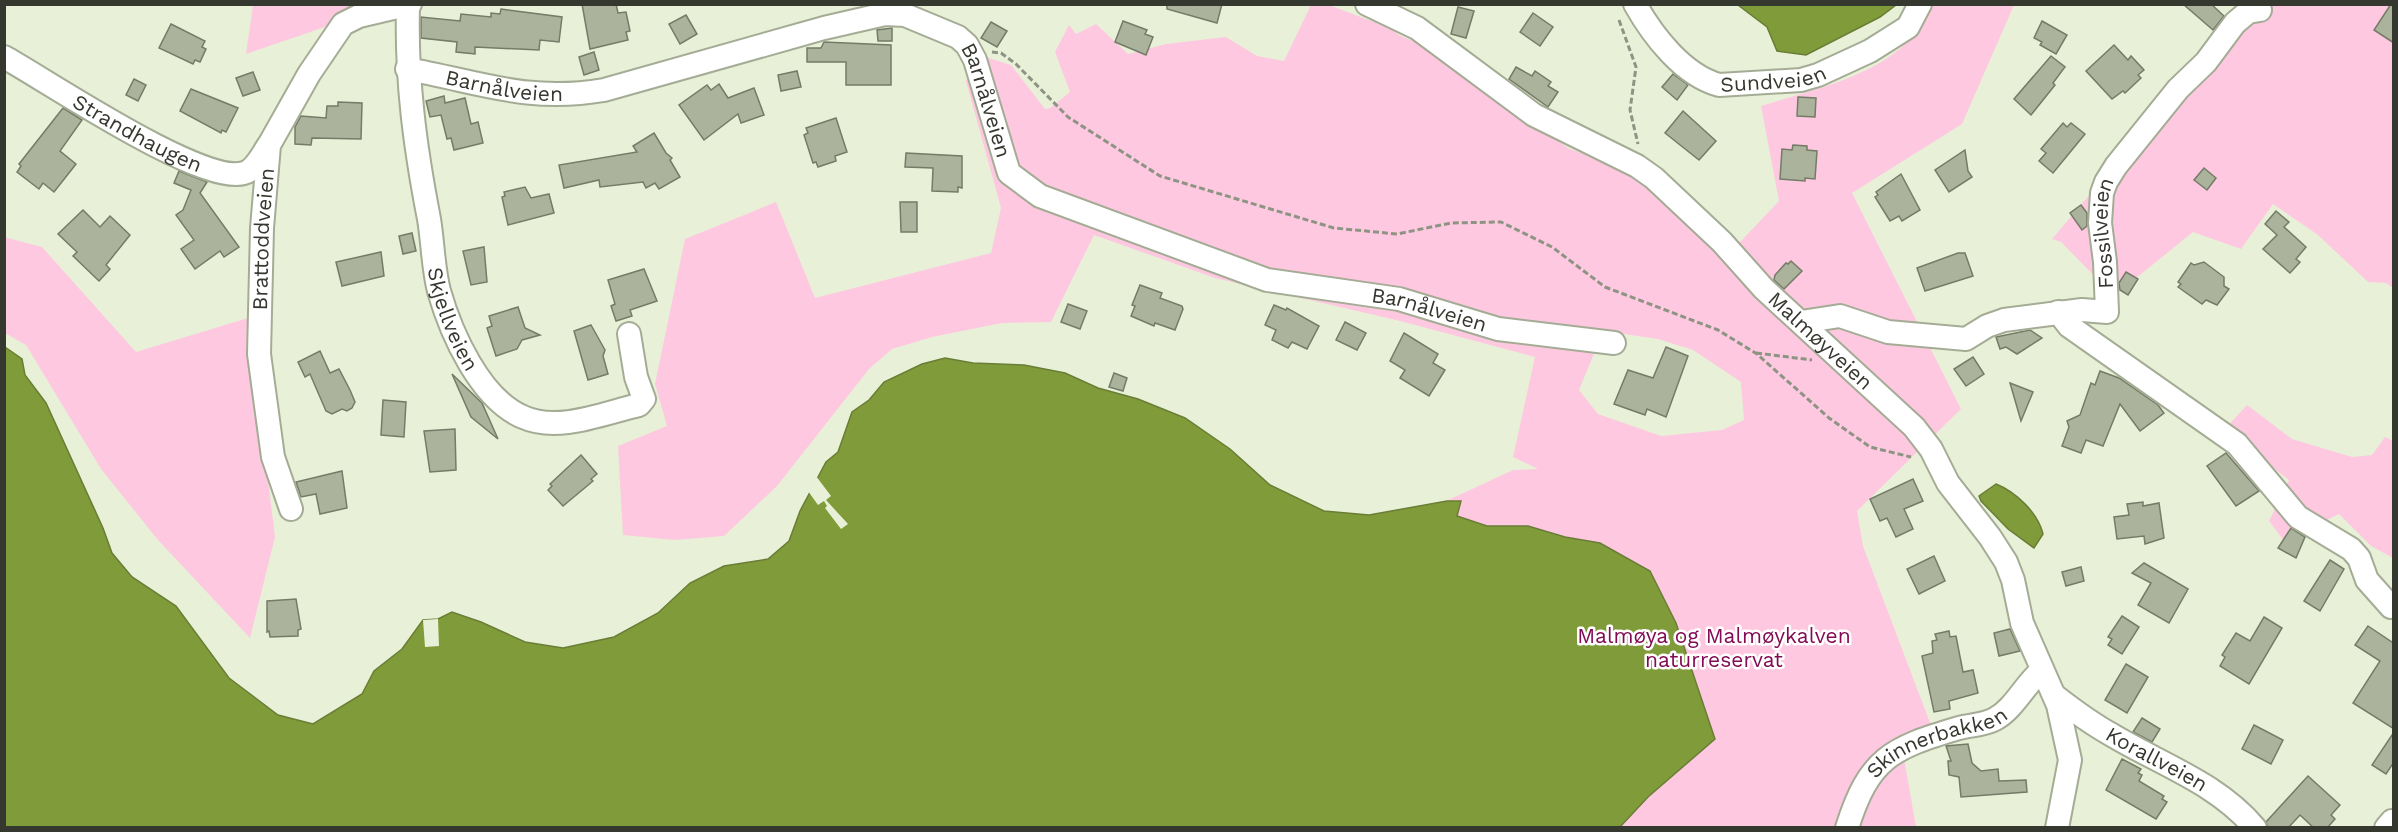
<svg xmlns="http://www.w3.org/2000/svg" width="2398" height="832" viewBox="0 0 2398 832" font-family="'Work Sans',sans-serif">
	<rect width="100%" height="100%" fill="#e8f1d8"/>
	<!-- green -->
	<g fill="#fec8e0" fill-rule="evenodd">
		<path d="M253,5H354L357,16L246,54Z"/>
		<path d="M1311,5H1329L1374,22L1380,19L1399,35L1433,50L1568,148L1630,172L1659,194L1725,258L1779,201L1761,106C1819,87 1908,72 1930,5H2014L1962,124L1852,193L1961,409L1857,511L1863,546L1932,728L1904,758L1916,827H1473L1444,502L1513,470L1538,469L1513,457L1535,357L1400,321L1215,278L1094,235L1051,322L1002,323L932,337L892,349L869,369L777,486L724,536L675,540L623,535L618,446L667,426L655,384L685,239L776,202L815,298L991,253L1001,208L966,81L982,56L1011,65L1045,109L1050,108L1070,92L1055,52L1069,25L1076,34L1096,24L1128,54L1166,44L1226,37L1257,56L1284,61ZM1617,333L1658,339L1693,350L1741,382L1744,420L1722,430L1661,436L1598,414L1579,390L1600,339Z"/>
		<path d="M2251,5H2393V288L2386,283L2368,282L2318,235L2273,204L2241,249L2193,232L2114,296L2061,242L2052,239Z"/>
		<path d="M4,237L42,247L136,352L248,318L275,537L250,638L158,540L101,469L26,345L5,333Z"/>
		<path d="M2247,405L2292,439L2352,457L2372,455L2385,437L2393,441V558L2371,546L2339,514L2284,541L2269,521L2289,480L2224,430Z"/>
	</g>
	<!-- water -->
	<g fill="#809b39" stroke="#6a7d36" stroke-width="1.5">
		<path d="M1738,5H1896L1880,17L1806,55L1777,51L1767,27Z"/>
		<path d="M5,347L22,359L25,375L46,403L103,528L112,553L132,577L176,606L229,678L278,715L313,724L362,694L374,671L402,649L423,620L438,619L452,612L481,622L525,642L563,648L614,637L658,613L690,583L724,566L768,559L789,541L800,511L826,462L838,452L852,412L869,400L884,382L922,364L945,358L973,363L1024,365L1065,373L1098,388L1138,399L1185,418L1230,449L1270,485L1324,511L1369,515L1447,501H1461L1457,516L1487,526H1528L1565,537L1600,543L1650,571L1676,623L1715,739L1648,797L1620,827L5,828Z"/>
		<path d="M1996,484C2016,492 2038,513 2043,534L2034,548L2008,529L1981,501L1979,496Z"/>
	</g>
	<!-- pier -->
	<g fill="#e8f1d8">
		<path d="M816,476L831,496L826,500L848,524L841,529L825,508L827,506L824,501L818,505L808,491Z"/>
		<path d="M438,619L439,646L425,647L423,620Z"/>
	</g>
	<!-- building -->
	<g fill="#abb39c" stroke="#747b66" stroke-width="1.5">
		<path d="M582,4H616L618,13L626,12L630,31L626,32L628,40L590,49Z"/>
		<path d="M1167,4H1222L1217,23L1167,9Z"/>
		<path d="M2183,4H2211L2224,16L2213,30Z"/>
		<path d="M2391,4H2394V43L2374,30Z"/>
		<path d="M1458,7L1474,11L1466,38L1451,34Z"/>
		<path d="M501,9L562,17L559,42L540,40L539,50L475,47V54L456,52L457,42L421,38V17L460,21L461,14L491,17V13L500,14Z"/>
		<path d="M1533,13L1553,27L1540,46L1520,32Z"/>
		<path d="M686,15L697,34L680,44L669,24Z"/>
		<path d="M1123,21L1147,30L1145,34L1153,37L1146,55L1115,42Z"/>
		<path d="M2042,21L2067,35L2056,54L2040,45L2042,42L2034,38Z"/>
		<path d="M991,22L1007,31L997,47L981,38Z"/>
		<path d="M171,24L205,41L202,47L206,49L200,62L195,60L193,64L159,48Z"/>
		<path d="M892,28V41H878L877,30Z"/>
		<path d="M824,42L891,45V85H846V62H807V48H821Z"/>
		<path d="M2114,45L2128,60L2131,56L2144,70L2138,75L2141,78L2125,93L2123,91L2112,99L2086,71Z"/>
		<path d="M594,52L599,70L584,75L579,57Z"/>
		<path d="M2051,56L2065,67L2053,83L2055,85L2031,115L2014,99Z"/>
		<path d="M1516,67L1532,76L1535,71L1551,82L1548,86L1558,92L1548,107L1509,79Z"/>
		<path d="M797,71L801,87L781,91L778,75Z"/>
		<path d="M253,72L260,90L243,96L236,78Z"/>
		<path d="M1673,74L1688,85L1677,100L1662,87Z"/>
		<path d="M134,79L146,85L138,101L126,95Z"/>
		<path d="M719,84L728,98L754,88L764,115L741,123L738,114L704,140L679,105L707,85L711,90Z"/>
		<path d="M191,89L238,108L226,132L222,130L221,133L180,111Z"/>
		<path d="M444,96L445,103L465,98L471,124L478,122L483,143L454,150L451,138L447,139L441,115L430,117L426,101Z"/>
		<path d="M1798,97L1816,98L1815,117L1797,116Z"/>
		<path d="M338,102L362,103L361,139L312,138L311,145L295,144V127L301,116L326,118L327,106H338Z"/>
		<path d="M63,108L82,120L60,151L76,164L54,192L43,183L39,189L17,172L21,166L19,164Z"/>
		<path d="M1683,111L1716,141L1699,160L1665,133Z"/>
		<path d="M836,118L847,152L835,156L836,161L818,167L816,162L813,163L804,135L808,133L806,128Z"/>
		<path d="M2063,123L2067,127L2071,123L2085,134L2053,173L2039,161L2046,153L2041,149Z"/>
		<path d="M654,133L666,153L672,158L670,160L680,177L659,189L655,183L646,188L643,182L600,187L599,180L564,188L559,165L637,152L633,146Z"/>
		<path d="M1793,145L1807,146V150L1817,151L1815,179L1805,178V181L1780,179L1782,149L1792,150Z"/>
		<path d="M1965,150L1968,171L1972,177L1949,192L1935,170Z"/>
		<path d="M906,153L962,156V188L958,187V192L932,191L933,168L905,167Z"/>
		<path d="M2204,168L2216,178L2207,190L2194,180Z"/>
		<path d="M179,171L207,182L200,193L239,247L224,257L220,251L195,269L181,249L194,240L176,215L183,210L191,190L174,183Z"/>
		<path d="M1901,174L1920,210L1902,221L1899,216L1890,221L1875,197L1878,195L1876,192Z"/>
		<path d="M525,187L531,198L549,194L554,213L508,225L502,197L505,196L504,192Z"/>
		<path d="M900,202H917V232H901Z"/>
		<path d="M2081,205L2087,213V226L2082,230L2070,213Z"/>
		<path d="M83,210L100,227L110,216L130,235L106,265L110,269L99,281L73,256L77,252L58,234Z"/>
		<path d="M2276,211L2289,222L2284,227L2306,247L2296,259L2300,262L2290,273L2263,249L2277,235L2265,224Z"/>
		<path d="M412,233L416,251L403,254L399,236Z"/>
		<path d="M484,247L487,282L471,285L463,251Z"/>
		<path d="M381,252L384,276L342,286L336,262Z"/>
		<path d="M1958,253H1965L1973,276L1925,291L1917,268Z"/>
		<path d="M1791,261L1802,271L1784,289L1774,280L1775,275L1786,263L1788,264Z"/>
		<path d="M2204,262L2224,277V286L2229,289L2217,305L2206,300L2202,304L2178,287L2181,284L2178,282L2191,263L2194,265Z"/>
		<path d="M644,269L657,301L630,310L632,316L616,321L611,306L615,304L608,280Z"/>
		<path d="M2126,272L2138,279L2128,295L2120,290L2119,283Z"/>
		<path d="M1140,285L1162,293L1160,298L1182,306L1183,309L1175,330L1155,323L1154,326L1131,316L1135,306L1132,305Z"/>
		<path d="M1068,304L1087,311L1080,329L1061,322Z"/>
		<path d="M1274,305L1286,310L1287,308L1319,326L1307,349L1292,342L1288,348L1272,340L1276,330L1265,325Z"/>
		<path d="M518,307L525,328L540,335L522,340L517,349L496,356L487,328L492,326L489,316Z"/>
		<path d="M1345,322L1366,333L1357,350L1336,340Z"/>
		<path d="M591,325L605,350L603,356L608,374L588,380L574,331Z"/>
		<path d="M2030,330L2042,338L2017,354L2006,347L2000,349L1996,337Z"/>
		<path d="M1404,333L1438,354L1433,363L1445,370L1429,396L1400,378L1405,370L1390,361Z"/>
		<path d="M1666,347L1688,356L1666,417L1647,409L1645,415L1614,404L1628,370L1653,378Z"/>
		<path d="M320,351L330,373L339,369L350,390L355,402L352,408L347,411L342,409L332,414L326,411L310,374L305,377L298,362Z"/>
		<path d="M1973,357L1984,374L1966,386L1954,369Z"/>
		<path d="M2100,371L2119,378L2158,405L2164,413L2140,431L2120,404L2103,446L2086,440L2081,453L2062,446L2069,427L2067,421L2080,415L2091,383L2095,385Z"/>
		<path d="M1114,373L1127,378L1123,391L1109,387Z"/>
		<path d="M452,374L482,403L498,439L471,417Z"/>
		<path d="M2010,383L2033,392L2021,421Z"/>
		<path d="M383,400L406,402L404,437L381,435Z"/>
		<path d="M455,429L456,470L430,472L424,431Z"/>
		<path d="M2226,453L2259,491L2236,506L2207,466Z"/>
		<path d="M581,455L597,474L591,479L593,481L563,506L548,490L552,486L550,484Z"/>
		<path d="M342,471L347,508L320,514L316,494L301,497L296,482Z"/>
		<path d="M1913,479L1923,501L1904,509L1913,529L1896,537L1887,518L1880,521L1870,499Z"/>
		<path d="M2143,502V506L2159,503L2164,538L2145,544L2144,536L2117,539L2114,517L2129,515L2127,504Z"/>
		<path d="M2291,528L2305,537L2296,558L2278,548Z"/>
		<path d="M1934,556L1945,581L1919,594L1907,569Z"/>
		<path d="M2330,560L2344,569L2320,611L2304,601Z"/>
		<path d="M2144,563L2188,589L2169,623L2138,605L2151,583L2132,573Z"/>
		<path d="M2081,567L2084,581L2066,586L2062,572Z"/>
		<path d="M296,599L301,629L298,630V636L270,637L269,631L267,632V601Z"/>
		<path d="M2122,616L2139,627L2122,654L2108,645L2112,639L2108,637Z"/>
		<path d="M2264,617L2282,628L2249,684L2220,666L2225,657L2222,655L2236,633L2250,641Z"/>
		<path d="M2368,626L2392,642L2394,640V729L2353,703L2380,661L2355,645Z"/>
		<path d="M2010,629L2020,651L1999,656L1994,633Z"/>
		<path d="M1949,631L1950,637L1956,636L1963,672L1973,670L1978,693L1949,701L1950,709L1934,712L1922,656L1933,653L1932,641L1937,640L1935,634Z"/>
		<path d="M2126,664L2148,677L2127,713L2105,700Z"/>
		<path d="M2142,718L2160,729L2152,742L2133,732Z"/>
		<path d="M2254,725L2283,740L2271,764L2242,749Z"/>
		<path d="M2394,732V762L2386,774L2372,765Z"/>
		<path d="M1968,744L1972,763L1981,771L1998,769L1999,781L2026,780L2027,792L1961,797L1959,777L1949,775L1948,761H1951L1946,746Z"/>
		<path d="M2122,759L2141,769L2138,773L2142,775L2139,781L2164,796L2162,799L2167,802L2156,819L2106,790Z"/>
		<path d="M2308,776L2340,805L2331,815L2335,819L2327,828H2314L2300,815L2288,828H2268L2266,822Z"/>
	</g>
	<g fill="none" stroke-linecap="round" stroke-linejoin="round">
		<defs>
			<g id="minor">
				<path id="s1" d="M1367,4L1417,28L1534,115L1637,166L1654,178L1722,242L1764,289L1914,427L1931,449L1948,483L1990,537L2006,562L2013,580L2022,623L2058,705L2070,760L2057,828"/>
				<path id="s2" d="M1635,4C1653,36 1683,75 1719,85L1801,80L1818,75L1870,51L1908,27L1920,4"/>
				<path id="s3" d="M408,6C406,80 415,147 429,219C433,243 433,268 439,291C451,333 480,399 523,417C558,433 604,413 639,405L644,399L636,377L629,334"/>
				<path id="s4" d="M4,57C46,80 202,186 244,173C255,170 262,155 268,146"/>
				<path id="s5" d="M407,69C480,82 527,103 604,90L824,28L885,14L905,15L958,37L967,45L975,60L1009,173L1040,196L1267,280L1399,299L1498,329L1614,343"/>
				<path d="M2058,312L2069,326L2237,444L2298,517L2351,549L2359,558L2367,580L2391,607"/>
				<path id="s6" d="M1801,322L1840,316L1888,332L1966,339L1987,326L2004,320L2082,310L2107,312L2105,262L2100,223L2102,193L2106,182L2116,166L2178,89L2206,62L2235,23L2248,12L2260,10"/>
				<path id="s7" d="M291,509L273,457L259,354L262,228L269,145L309,74L343,24L359,16L410,4"/>
				<path id="s8" d="M2055,696C2073,710 2092,724 2112,735C2162,765 2217,783 2255,828"/>
				<path id="s9" d="M1847,828C1869,758 1891,748 1959,728C1971,725 1984,725 1995,719C2014,709 2025,684 2042,670"/>
				<path d="M2386,828L2392,821"/>
			</g>
		</defs>
		<!-- minor casing -->
		<use href="#minor" stroke="#a4ac95" stroke-width="26"/>
		<!-- path -->
		<g stroke="#8e9483" stroke-width="3" stroke-dasharray="6 3" stroke-linecap="butt">
			<path d="M1619,20L1636,67L1630,110L1638,144"/>
			<path d="M992,52L1001,53L1016,64L1068,117L1160,176L1334,228L1397,234L1451,223L1501,222L1552,247L1605,287L1718,330L1757,354L1829,418L1870,447L1911,457"/>
			<path d="M1756,353L1812,360"/>
		</g>
		<!-- minor -->
		<use href="#minor" stroke="#fff" stroke-width="22"/>
	</g>
	<g text-anchor="middle" stroke-width="5" stroke-linejoin="round" paint-order="stroke">
		<!-- street labels -->
		<g font-size="21" fill="#35382f" stroke="#fff">
			<text dy="7" stroke="none"><textPath href="#s2" startOffset="174">Sundveien</textPath></text>
			<text dy="7" stroke="none"><textPath href="#s5" startOffset="99">Barnålveien</textPath></text>
			<text dy="7" stroke="none"><textPath href="#s5" startOffset="639">Barnålveien</textPath></text>
			<text dy="7" stroke="none"><textPath href="#s4" startOffset="154">Strandhaugen</textPath></text>
			<text dy="7" stroke="none"><textPath href="#s6" startOffset="394">Fossilveien</textPath></text>
			<text dy="7" stroke="none"><textPath href="#s7" startOffset="274">Brattoddveien</textPath></text>
			<text dy="7" stroke="none"><textPath href="#s5" startOffset="1161">Barnålveien</textPath></text>
			<text dy="7" stroke="none"><textPath href="#s3" startOffset="318">Skjellveien</textPath></text>
			<text dy="7" stroke="none"><textPath href="#s1" startOffset="570">Malmøyveien</textPath></text>
			<text dy="7" stroke="none"><textPath href="#s9" startOffset="134">Skinnerbakken</textPath></text>
			<text dy="7" stroke="none"><textPath href="#s8" startOffset="120">Korallveien</textPath></text>
		</g>
		<!-- park labels -->
		<g font-size="21" fill="#810c53" stroke="#fff">
			<text x="1714" y="643">Malmøya og Malmøykalven<tspan x="1714" dy="24">naturreservat</tspan></text>
		</g>
	</g>
	<!-- border -->
	<rect width="2398" height="832" fill="none" stroke="#35382f" stroke-width="12"/>
</svg>
